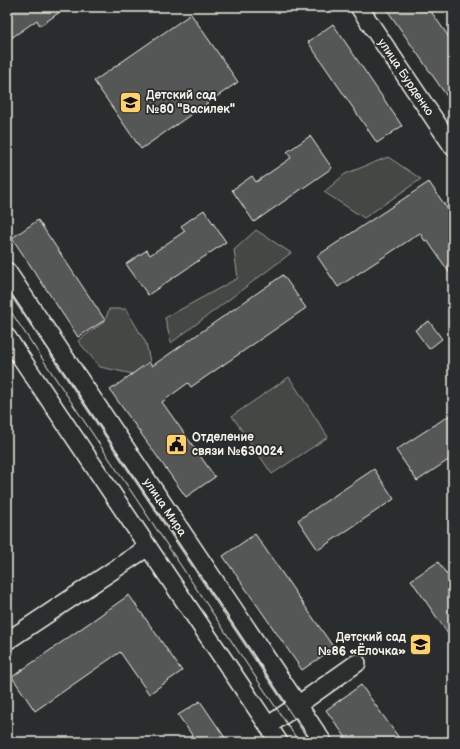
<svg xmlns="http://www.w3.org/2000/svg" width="460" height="749" viewBox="0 0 460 749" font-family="'Balsamiq Sans',sans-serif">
	<rect width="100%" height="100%" fill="#2a2d2e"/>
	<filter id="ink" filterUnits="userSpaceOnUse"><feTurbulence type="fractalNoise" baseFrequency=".025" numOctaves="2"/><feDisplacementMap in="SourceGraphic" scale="8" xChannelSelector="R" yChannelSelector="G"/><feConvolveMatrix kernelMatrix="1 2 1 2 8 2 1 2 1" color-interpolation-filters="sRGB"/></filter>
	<g filter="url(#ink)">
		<!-- green -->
		<g fill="#444645" stroke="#9c9c96">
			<path d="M388,157L421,179L364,218L324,192L345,174Z"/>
			<path d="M256,230L291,253L171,343L165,318L238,278L234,250Z"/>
			<path d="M109,309H126L146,343L150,362L133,374L100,367L78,341L105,321Z"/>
			<path d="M289,377L328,437L272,474L232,416Z"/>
		</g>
		<!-- building -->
		<g fill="#555756" stroke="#f4f1e8">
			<path d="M12,7H67L40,26L37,20L7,41V10Z"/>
			<path d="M385,7H428L453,43V105Z"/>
			<path d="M191,14L238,82L141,149L94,81Z"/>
			<path d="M333,24L402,126L377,143L308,42Z"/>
			<path d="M310,136L332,168L254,222L232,190L252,176L256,182L291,158L287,152Z"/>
			<path d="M429,182L453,217V278L427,240L425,241L420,233L338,287L317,256Z"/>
			<path d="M204,210L226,242L148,295L126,264L147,250L150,255L185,231L181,226Z"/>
			<path d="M38,220L105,320L78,337L12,238Z"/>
			<path d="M283,275L306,308L191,387L188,383L162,402L215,477L186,497L110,390L149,362L152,366Z"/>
			<path d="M429,321L442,339L429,349L415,330Z"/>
			<path d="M453,413V457L417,481L396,450Z"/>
			<path d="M374,469L394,499L318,550L298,520Z"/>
			<path d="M255,534L334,648L302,670L223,556Z"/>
			<path d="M438,562L453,583V641L411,580Z"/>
			<path d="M129,595L182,671L149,694L120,652L35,711L12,677Z"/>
			<path d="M361,685L402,742H349L326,710Z"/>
			<path d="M200,701L228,742H197L178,715Z"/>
		</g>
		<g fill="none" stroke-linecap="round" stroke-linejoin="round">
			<defs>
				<g id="minor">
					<path d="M359,7L453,147"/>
					<path d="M7,271L323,742"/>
					<path d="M7,337L279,742"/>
					<path d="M7,641L148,547"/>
					<path d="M268,726L357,663"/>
				</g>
			</defs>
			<!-- minor casing -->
			<use href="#minor" stroke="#f4f1e8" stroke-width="20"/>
			<!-- minor -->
			<use href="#minor" stroke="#2a2d2e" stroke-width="17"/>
			<!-- tram -->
			<g stroke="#f4f1e8" stroke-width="1">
				<path d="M7,290L310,742"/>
				<path d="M7,306L299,742"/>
			</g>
		</g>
	</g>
	<!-- icons -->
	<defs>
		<symbol id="school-square" viewBox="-11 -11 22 22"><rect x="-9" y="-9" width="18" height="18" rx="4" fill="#ffd166" stroke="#2a2d2e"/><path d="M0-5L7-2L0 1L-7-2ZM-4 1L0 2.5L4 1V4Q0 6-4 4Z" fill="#111"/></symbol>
		<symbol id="civic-square" viewBox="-11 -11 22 22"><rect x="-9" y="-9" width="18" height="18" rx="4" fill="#ffd166" stroke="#2a2d2e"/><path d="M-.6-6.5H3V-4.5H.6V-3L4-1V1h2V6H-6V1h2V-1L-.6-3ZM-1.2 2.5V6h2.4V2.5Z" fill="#111"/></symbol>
	</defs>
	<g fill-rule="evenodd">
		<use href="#school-square" x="118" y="90" width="25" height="25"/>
		<use href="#civic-square" x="164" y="432" width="25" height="25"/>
		<use href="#school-square" x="408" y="632" width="25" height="25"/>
	</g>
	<g text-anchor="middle" stroke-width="3.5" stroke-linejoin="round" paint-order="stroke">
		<!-- street labels -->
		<g font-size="12" fill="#f4f1e8" stroke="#2a2d2e">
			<text transform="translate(406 77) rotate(56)" y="4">улица Бурденко</text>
			<text transform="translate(165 507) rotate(56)" y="4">улица Мира</text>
		</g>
		<!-- poi labels -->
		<g font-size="12" font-weight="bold" fill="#f4f1e8" stroke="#2a2d2e" text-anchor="start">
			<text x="146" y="99">Детский сад<tspan x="146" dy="14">№80 "Василек"</tspan></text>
			<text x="192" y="441">Отделение<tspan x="192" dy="14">связи №630024</tspan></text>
			<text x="406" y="641" text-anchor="end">Детский сад<tspan x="406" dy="14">№86 «Ёлочка»</tspan></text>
		</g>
	</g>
	<!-- margin -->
	<rect width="460" height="749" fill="none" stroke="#2a2d2e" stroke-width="24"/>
	<rect x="12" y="12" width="436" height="725" fill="none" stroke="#f4f1e8" stroke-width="1.5" filter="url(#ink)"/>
</svg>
